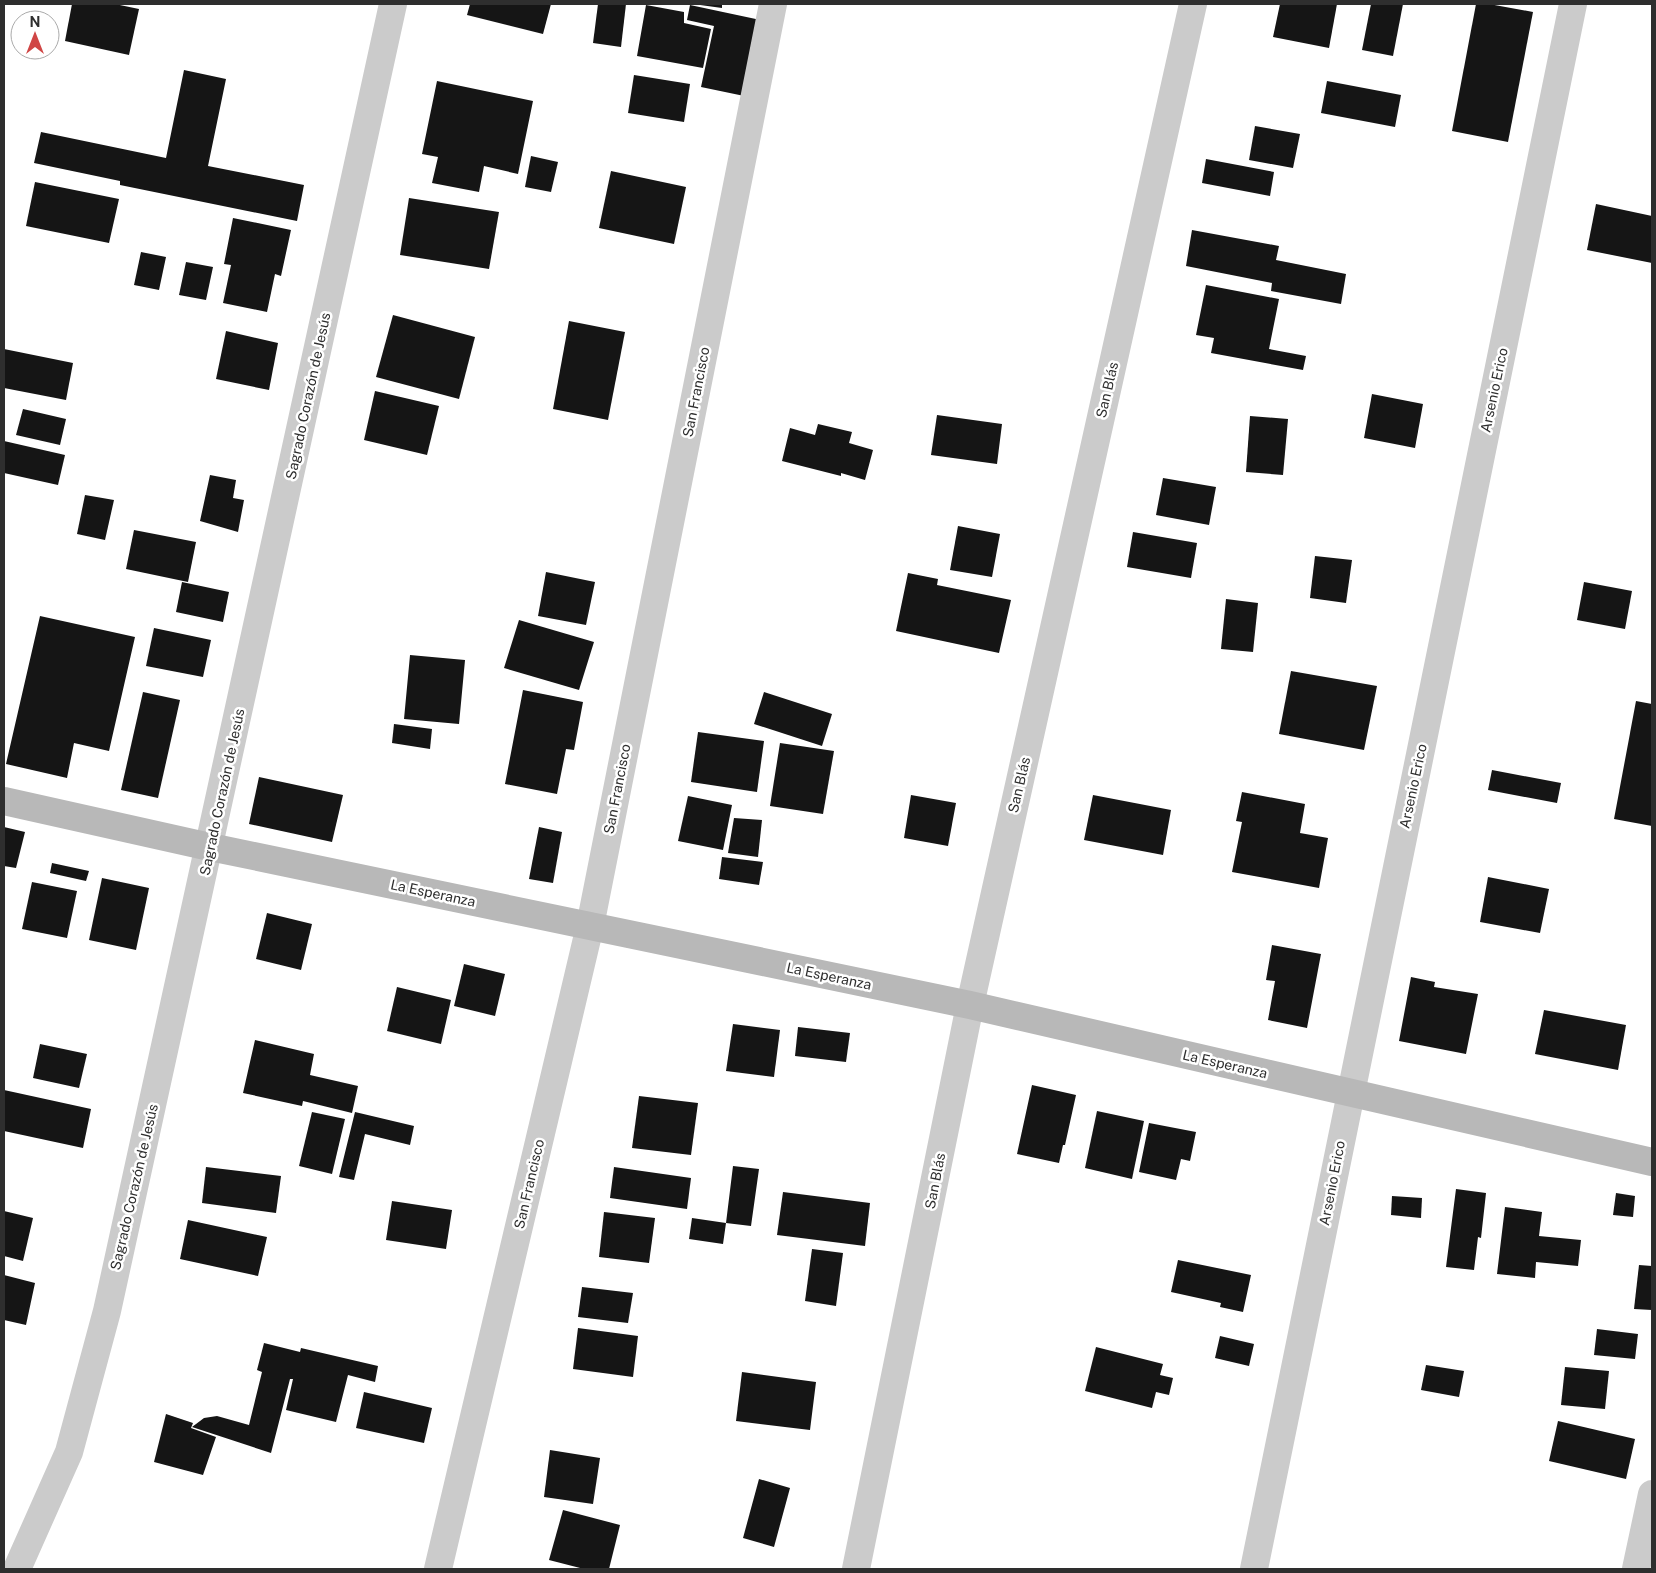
<svg xmlns="http://www.w3.org/2000/svg" width="1656" height="1573" viewBox="0 0 1656 1573" font-family="'Public Sans',sans-serif">
	<rect width="100%" height="100%" fill="#fff"/>
	<!-- building -->
	<g fill="#151515">
		<path d="M72,4H115L139,9L129,55L65,41Z"/>
		<path d="M470,4H551L543,34L467,15Z"/>
		<path d="M598,4H626L621,47L593,43Z"/>
		<path d="M693,4H722V8Z"/>
		<path d="M1280,4H1337L1329,48L1273,37Z"/>
		<path d="M1371,4H1403L1393,56L1362,50Z"/>
		<path d="M1476,4H1489L1533,12L1508,142L1452,131Z"/>
		<path d="M646,5L684,12V23L711,29L703,68L637,56Z"/>
		<path d="M690,5L765,21L749,97L701,87L714,26L687,20Z"/>
		<path d="M184,70L226,79L208,166L304,185L297,221L120,185V181L34,163L41,132L166,158Z"/>
		<path d="M634,75L690,84L684,122L628,113Z"/>
		<path d="M437,81L533,101L518,174L484,166L479,192L432,183L438,157L422,154Z"/>
		<path d="M1327,81L1401,95L1395,127L1321,113Z"/>
		<path d="M1255,126L1300,134L1293,168L1249,160Z"/>
		<path d="M531,156L558,162L551,192L525,187Z"/>
		<path d="M1206,159L1274,172L1270,196L1202,183Z"/>
		<path d="M611,171L686,187L674,244L599,228Z"/>
		<path d="M35,182L119,199L109,243L26,226Z"/>
		<path d="M409,198L499,212L489,269L400,255Z"/>
		<path d="M1596,204L1652,216V263L1587,250Z"/>
		<path d="M233,218L291,230L281,276L275,274L267,312L223,303L231,265L224,264Z"/>
		<path d="M1192,230L1279,246L1276,260L1346,274L1341,304L1271,291L1272,283L1186,266Z"/>
		<path d="M141,252L166,257L159,290L134,285Z"/>
		<path d="M186,262L213,267L206,300L179,295Z"/>
		<path d="M1206,285L1279,299L1269,349L1306,356L1303,370L1211,353L1214,338L1196,335Z"/>
		<path d="M393,315L475,337L459,399L376,377Z"/>
		<path d="M569,321L625,332L608,420L553,409Z"/>
		<path d="M226,331L278,343L269,390L216,379Z"/>
		<path d="M4,349L73,363L66,400L4,388Z"/>
		<path d="M375,391L439,406L427,455L364,440Z"/>
		<path d="M1372,394L1423,404L1415,448L1364,438Z"/>
		<path d="M23,409L66,419L60,445L16,435Z"/>
		<path d="M937,415L1002,424L997,464L931,455Z"/>
		<path d="M1250,416L1288,419L1283,475L1246,472Z"/>
		<path d="M818,424L852,432L849,443L873,450L865,480L841,473V476L782,461L790,428L815,435Z"/>
		<path d="M4,441L65,455L58,485L4,473Z"/>
		<path d="M210,475L236,480L233,498L244,500L238,532L200,521Z"/>
		<path d="M1163,478L1216,487L1209,525L1156,515Z"/>
		<path d="M85,495L114,500L105,540L77,534Z"/>
		<path d="M958,526L1000,534L992,577L950,570Z"/>
		<path d="M134,530L196,542L188,582L126,569Z"/>
		<path d="M1133,532L1197,543L1191,578L1127,567Z"/>
		<path d="M1315,556L1352,560L1346,603L1310,598Z"/>
		<path d="M546,572L595,582L586,625L538,616Z"/>
		<path d="M908,573L938,579L937,585L1011,600L999,653L896,631Z"/>
		<path d="M182,582L229,592L223,622L176,612Z"/>
		<path d="M1584,582L1632,591L1625,629L1577,620Z"/>
		<path d="M1226,599L1258,603L1253,652L1221,649Z"/>
		<path d="M40,616L135,637L109,751L74,743L67,778L6,764Z"/>
		<path d="M519,620L594,642L579,690L504,668Z"/>
		<path d="M154,628L211,640L203,677L146,666Z"/>
		<path d="M410,655L465,660L459,724L404,719Z"/>
		<path d="M1291,671L1377,686L1364,750L1279,734Z"/>
		<path d="M523,690L583,702L574,750L566,749L557,794L505,784Z"/>
		<path d="M143,692L180,700L158,798L121,790Z"/>
		<path d="M764,692L832,714L822,746L754,724Z"/>
		<path d="M1636,701L1652,704V826L1614,819Z"/>
		<path d="M394,724L432,729L430,749L392,743Z"/>
		<path d="M698,732L764,741L757,792L691,782Z"/>
		<path d="M780,743L834,751L823,814L770,806Z"/>
		<path d="M1492,770L1561,783L1557,803L1488,790Z"/>
		<path d="M259,777L343,795L332,842L249,824Z"/>
		<path d="M1242,792L1305,804L1300,833L1328,838L1319,888L1232,872L1242,822L1236,821Z"/>
		<path d="M911,795L956,803L948,846L904,838Z"/>
		<path d="M1093,795L1171,810L1163,855L1084,840Z"/>
		<path d="M688,796L732,805L723,850L678,841Z"/>
		<path d="M734,818L762,820L758,857L728,853Z"/>
		<path d="M4,827L25,832L16,868L4,866Z"/>
		<path d="M539,827L562,832L553,883L529,879Z"/>
		<path d="M722,857L763,862L759,885L719,879Z"/>
		<path d="M52,863L89,871L86,881L50,873Z"/>
		<path d="M1488,877L1549,889L1540,933L1480,922Z"/>
		<path d="M102,878L149,888L136,950L89,940Z"/>
		<path d="M32,882L77,891L67,938L22,929Z"/>
		<path d="M267,913L312,924L301,970L256,959Z"/>
		<path d="M1272,945L1321,954L1307,1028L1268,1020L1275,981L1266,980Z"/>
		<path d="M464,964L505,974L495,1016L454,1006Z"/>
		<path d="M1411,977L1435,982L1434,987L1478,994L1466,1054L1399,1041Z"/>
		<path d="M397,987L451,1000L441,1044L387,1031Z"/>
		<path d="M1544,1010L1626,1025L1618,1070L1535,1054Z"/>
		<path d="M733,1024L780,1030L774,1077L726,1071Z"/>
		<path d="M798,1027L850,1033L846,1062L795,1056Z"/>
		<path d="M255,1040L314,1054L310,1075L358,1086L352,1113L303,1101L302,1106L243,1093Z"/>
		<path d="M40,1044L87,1054L79,1088L33,1078Z"/>
		<path d="M1032,1085L1076,1095L1065,1145H1063L1059,1163L1017,1154Z"/>
		<path d="M4,1090L91,1109L83,1148L4,1131Z"/>
		<path d="M639,1096L698,1103L691,1155L632,1148Z"/>
		<path d="M1097,1111L1144,1121L1132,1179L1085,1168Z"/>
		<path d="M312,1112L345,1119L332,1174L299,1166Z"/>
		<path d="M355,1112L414,1126L410,1145L365,1134L354,1180L339,1177Z"/>
		<path d="M1149,1123L1196,1132L1190,1161L1181,1159L1176,1180L1139,1172Z"/>
		<path d="M733,1166L759,1169L751,1226L726,1223L723,1244L689,1239L692,1218L726,1223Z"/>
		<path d="M206,1167L281,1176L276,1213L202,1203Z"/>
		<path d="M614,1167L691,1178L687,1209L610,1198Z"/>
		<path d="M1456,1189L1486,1193L1481,1238L1478,1237L1474,1270L1446,1267Z"/>
		<path d="M783,1192L870,1203L865,1246L777,1235Z"/>
		<path d="M1616,1193L1635,1196L1633,1217L1613,1215Z"/>
		<path d="M1392,1196L1422,1198L1421,1218L1391,1215Z"/>
		<path d="M392,1201L452,1210L446,1249L386,1240Z"/>
		<path d="M1505,1207L1542,1212L1539,1236L1581,1240L1578,1266L1536,1262L1535,1278L1497,1274Z"/>
		<path d="M4,1211L33,1218L23,1261L4,1256Z"/>
		<path d="M604,1212L655,1218L649,1263L599,1257Z"/>
		<path d="M188,1220L267,1237L258,1276L180,1259Z"/>
		<path d="M812,1249L843,1253L836,1306L805,1301Z"/>
		<path d="M1178,1260L1251,1275L1243,1312L1220,1307L1221,1303L1171,1292Z"/>
		<path d="M1639,1265L1652,1266V1310L1634,1309Z"/>
		<path d="M4,1275L35,1283L26,1325L4,1320Z"/>
		<path d="M582,1287L633,1293L628,1323L578,1317Z"/>
		<path d="M578,1328L638,1336L633,1377L573,1369Z"/>
		<path d="M1597,1329L1638,1334L1635,1359L1594,1355Z"/>
		<path d="M1220,1336L1254,1344L1249,1366L1215,1358Z"/>
		<path d="M264,1343L300,1352L301,1348L378,1366L375,1382L348,1375L336,1422L286,1410L293,1379H290L271,1453L192,1427L204,1418L217,1416L249,1425L262,1372L257,1370Z"/>
		<path d="M1096,1347L1163,1364L1160,1375L1173,1378L1169,1395L1156,1392L1152,1408L1085,1391Z"/>
		<path d="M1426,1365L1464,1371L1459,1397L1421,1390Z"/>
		<path d="M1565,1367L1609,1371L1605,1409L1561,1405Z"/>
		<path d="M742,1372L816,1382L810,1430L736,1421Z"/>
		<path d="M364,1392L432,1408L424,1443L356,1428Z"/>
		<path d="M166,1414L193,1423L191,1428L216,1437L203,1475L154,1462Z"/>
		<path d="M1558,1421L1635,1439L1626,1479L1549,1461Z"/>
		<path d="M550,1450L600,1458L593,1504L544,1497Z"/>
		<path d="M759,1479L790,1488L774,1547L743,1538Z"/>
		<path d="M563,1510L620,1525L609,1569H584L549,1560Z"/>
	</g>
	<g fill="none" stroke-linecap="round" stroke-linejoin="round">
		<!-- street -->
		<g stroke="#cbcbcb" stroke-width="28">
			<path d="M17,1569L69,1452L107,1311L393,4"/>
			<path d="M438,1569L590,926L773,4"/>
			<path d="M856,1569L970,1005L1193,4"/>
			<path d="M1254,1569L1573,4"/>
			<path d="M1636,1569L1652,1494"/>
		</g>
		<!-- secondary -->
		<path stroke="#b8b8b8" stroke-width="28" d="M4,801L210,847L970,1005L1652,1162"/>
	</g>
	<g text-anchor="middle" stroke-width="5" stroke-linejoin="round" paint-order="stroke">
		<!-- street labels -->
		<g font-size="14" fill="#2e2e2e" stroke="#fff">
			<text transform="translate(1107 390) rotate(-77)" y="5">San Blás</text>
			<text transform="translate(1494 390) rotate(-78)" y="5">Arsenio Erico</text>
			<text transform="translate(696 392) rotate(-79)" y="5">San Francisco</text>
			<text transform="translate(308 396) rotate(-78)" y="5">Sagrado Corazón de Jesús</text>
			<text transform="translate(1019 785) rotate(-77)" y="5">San Blás</text>
			<text transform="translate(1413 786) rotate(-78)" y="5">Arsenio Erico</text>
			<text transform="translate(617 789) rotate(-79)" y="5">San Francisco</text>
			<text transform="translate(222 792) rotate(-78)" y="5">Sagrado Corazón de Jesús</text>
			<text transform="translate(433 893) rotate(12)" y="5">La Esperanza</text>
			<text transform="translate(829 976) rotate(12)" y="5">La Esperanza</text>
			<text transform="translate(1225 1064) rotate(13)" y="5">La Esperanza</text>
			<text transform="translate(935 1181) rotate(-79)" y="5">San Blás</text>
			<text transform="translate(1332 1183) rotate(-79)" y="5">Arsenio Erico</text>
			<text transform="translate(529 1184) rotate(-77)" y="5">San Francisco</text>
			<text transform="translate(134 1187) rotate(-77)" y="5">Sagrado Corazón de Jesús</text>
		</g>
	</g>
	<!-- border -->
	<rect width="1656" height="1573" fill="none" stroke="#2e2e2e" stroke-width="10"/>
	<!-- north arrow -->
	<g transform="translate(35 35)"><circle r="24" fill="#ffffff" stroke="#ababab"/>
	<path d="M0-4L9 19L0 12L-9 19Z" fill="#d04645"/>
	<text y="-8" font-size="14" font-weight="bold" text-anchor="middle" fill="#2e2e2e">N</text>
	</g>
</svg>
